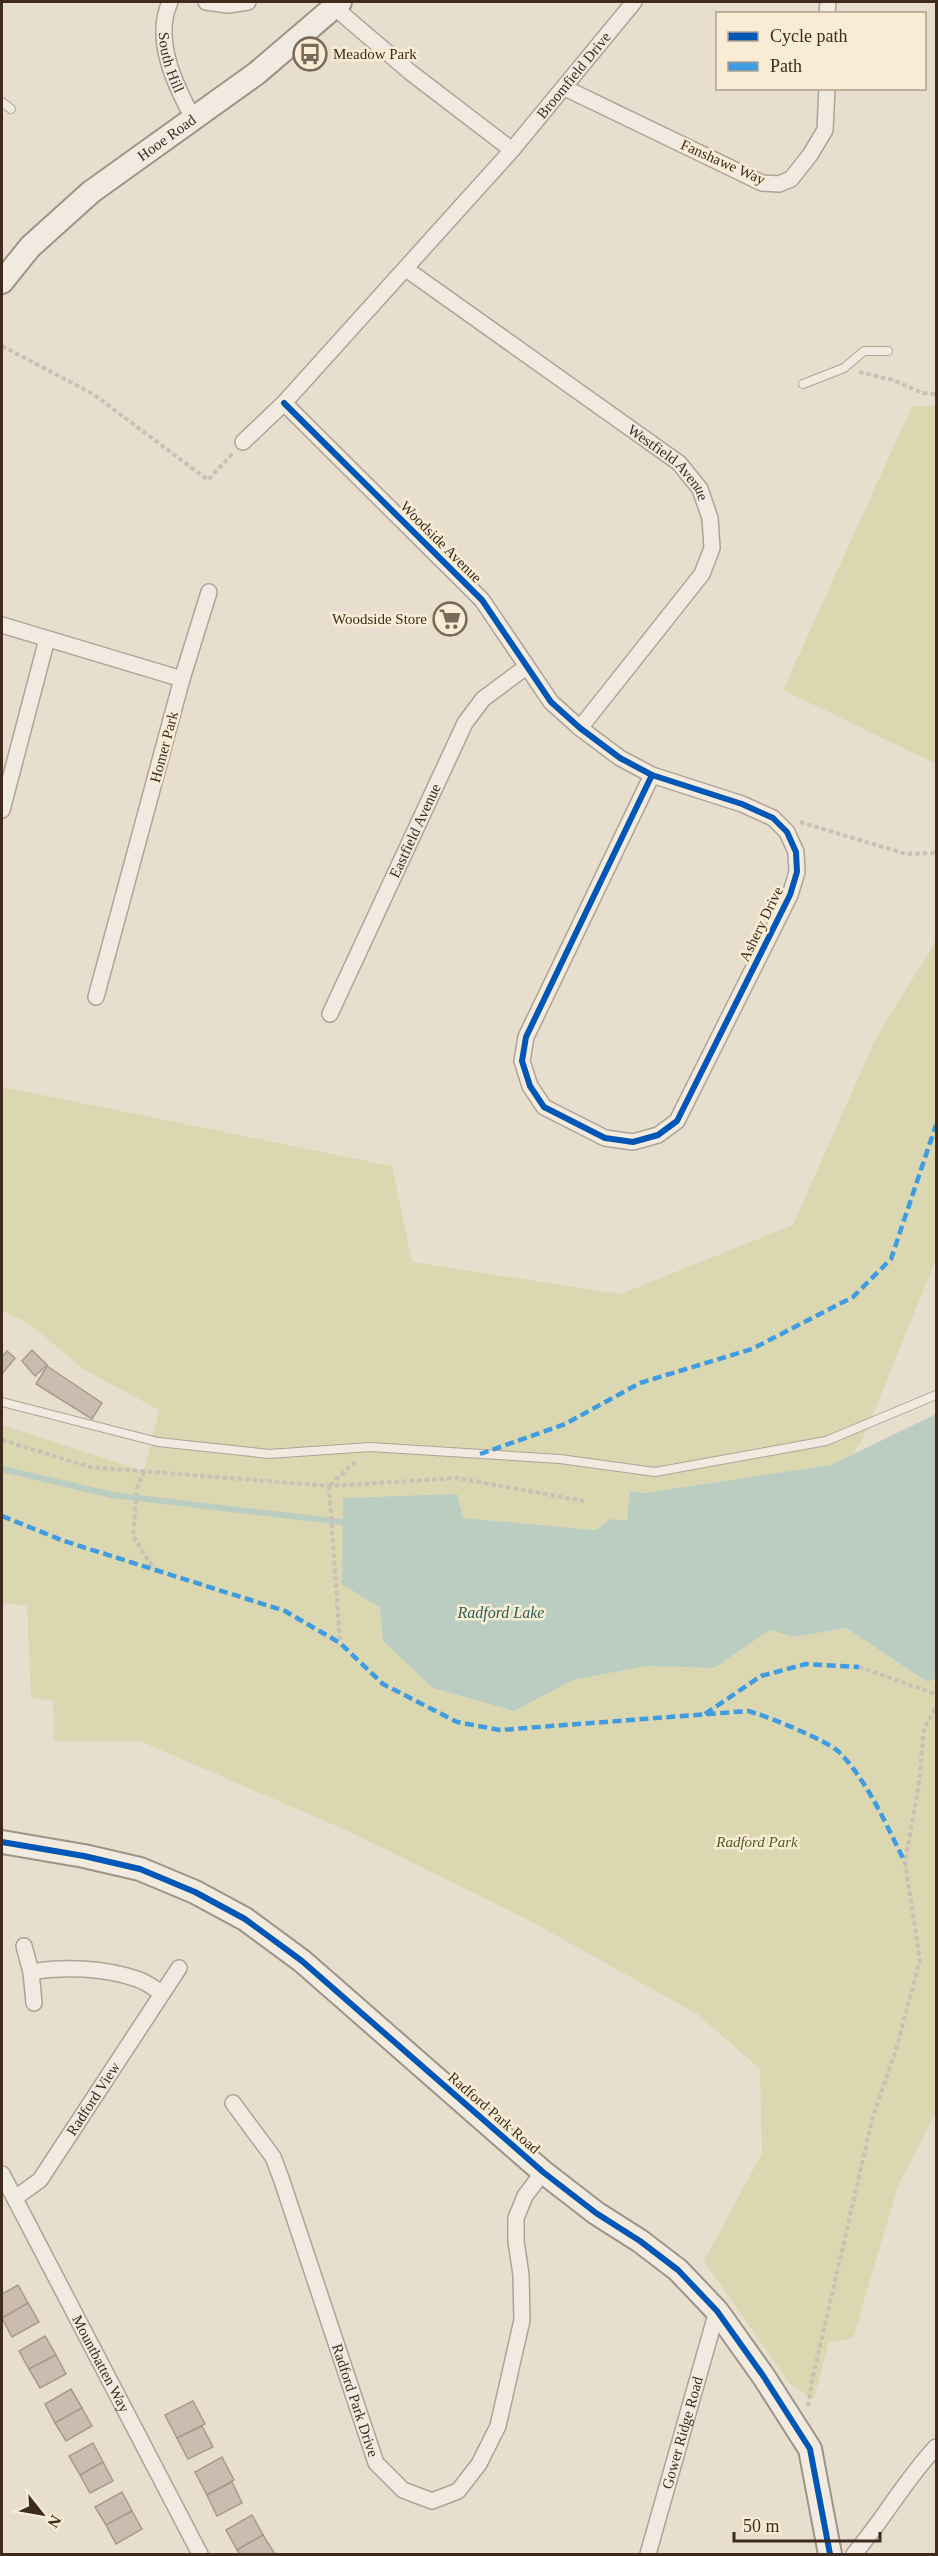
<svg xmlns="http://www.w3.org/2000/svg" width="938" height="2556" viewBox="0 0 938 2556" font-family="Georgia,serif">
	<rect width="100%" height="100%" fill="#e8dece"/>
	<!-- green -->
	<g fill="#dbd7b0">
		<path d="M912,406H936V764L783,690Z"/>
		<path d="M936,941V1260L863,1438L851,1456L831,1465L644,1493L631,1491L627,1522L610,1519L596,1530L463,1518L456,1494L343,1499L342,1584L380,1608L383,1641L433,1688L514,1711L573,1680L646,1666L714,1668L770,1630L794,1637L846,1628L926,1682L936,1678V2112L898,2186L853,2338L829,2342L814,2399L789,2383L704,2261L762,2153L760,2069L697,2014L532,1922L348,1831L140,1741H54L53,1701L31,1697L27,1605L2,1604V1425L144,1471L159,1410L83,1369L31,1325L2,1310V1087L392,1166L412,1262L621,1294L793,1225L876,1038Z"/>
	</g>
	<!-- water -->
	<path fill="#bacdc0" d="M936,1414V1678L927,1682L846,1628L794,1637L770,1630L714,1668L646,1666L573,1680L514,1711L433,1688L383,1641L380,1608L342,1584L343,1498L457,1494L463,1518L596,1530L610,1519L627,1521L630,1491L644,1493L831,1465Z"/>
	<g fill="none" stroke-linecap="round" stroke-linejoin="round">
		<!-- stream -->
		<path stroke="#bacdc0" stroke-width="6" d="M2,1469L112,1495L342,1522"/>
	</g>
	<!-- building -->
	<g fill="#ccbcaf" stroke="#a9998d" stroke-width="1.5">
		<path d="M32,1350L47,1365L35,1376L22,1361Z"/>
		<path d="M7,1351L15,1358L2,1374V1357Z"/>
		<path d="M47,1366L102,1403L92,1419L36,1384Z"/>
		<path d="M18,2285L28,2303L2,2318V2294Z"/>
		<path d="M28,2303L39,2322L12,2337L2,2318Z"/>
		<path d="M45,2336L56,2355L29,2369L19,2351Z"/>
		<path d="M56,2355L66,2374L40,2388L29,2369Z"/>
		<path d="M71,2389L82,2408L55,2423L45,2404Z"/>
		<path d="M193,2401L205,2424L177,2438L165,2415Z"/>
		<path d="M82,2408L92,2426L66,2441L55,2423Z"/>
		<path d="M202,2426L213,2447L188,2459L177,2438Z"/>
		<path d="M93,2443L103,2462L80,2475L69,2456Z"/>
		<path d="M222,2457L234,2480L207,2495L195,2472Z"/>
		<path d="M103,2462L113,2481L90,2493L80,2475Z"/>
		<path d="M232,2482L242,2503L217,2516L207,2495Z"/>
		<path d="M122,2492L132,2511L106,2525L95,2507Z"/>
		<path d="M132,2511L142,2529L116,2544L106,2525Z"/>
		<path d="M252,2515L263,2535L237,2550L226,2530Z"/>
		<path d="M263,2535L275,2554H240L237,2550Z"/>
	</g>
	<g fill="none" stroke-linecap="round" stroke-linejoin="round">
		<defs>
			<g id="lane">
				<path d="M2,102L11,109"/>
				<path d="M803,384L844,368L864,351H888"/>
				<path d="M2,1402L158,1442L269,1454L370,1447L560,1459L655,1472L826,1441L936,1395"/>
			</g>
			<g id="street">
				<path id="s1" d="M170,2C153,39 175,85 193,118"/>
				<path d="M206,2L228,5L248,2"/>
				<path d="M334,7L410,72L512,150"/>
				<path d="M827,14L828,2"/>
				<path d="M565,88L762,183L779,184L791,179L810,155L825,130L827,88"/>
				<path id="s2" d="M406,269L679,463L700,489L710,518L712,548L702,574L580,728"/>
				<path d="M284,403L482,600L551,702L580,728L620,758L652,775L742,804L773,818L787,832L796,852L797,872L790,895L677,1121L658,1135L633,1142L605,1138L544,1107L530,1086L522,1061L526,1037L652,775"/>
				<path id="s3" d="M243,442L284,403L512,150L634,2"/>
				<path d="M2,625L182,679L96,997"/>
				<path d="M182,679L209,592"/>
				<path d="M2,810L47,639"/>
				<path id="s4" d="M330,1014L465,723L483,699L526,667"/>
				<path d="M24,1946L31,1972C64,1966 105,1968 137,1979C146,1982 154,1988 162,1993"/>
				<path d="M31,1972L34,2003"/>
				<path id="s5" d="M233,2103L273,2157L281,2178L376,2463L403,2490L432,2501L458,2491L479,2464L498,2426L522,2320L521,2275L516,2241V2218L525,2196L543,2172"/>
				<path id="s6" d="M2,2174L200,2554"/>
				<path id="s7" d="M15,2198L40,2180L179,1968"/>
				<path id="s8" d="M648,2554L717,2311"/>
				<path d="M854,2554C883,2520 905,2480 936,2447"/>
			</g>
			<g id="secondary">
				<path id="s9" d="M2,282L30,247L91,192L257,73L340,2"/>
				<path d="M2,1842L84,1856L140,1869L195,1892L245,1919L302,1961L543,2172L596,2213L640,2241L678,2270L717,2311L764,2377L810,2449L830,2554"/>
			</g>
		</defs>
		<!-- lane casing -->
		<use href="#lane" stroke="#aea397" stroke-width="10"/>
		<!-- street casing -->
		<use href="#street" stroke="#aea397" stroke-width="18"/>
		<!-- secondary casing -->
		<use href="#secondary" stroke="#9d9387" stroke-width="26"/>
		<!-- path -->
		<g stroke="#c9c1b7" stroke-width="4" stroke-dasharray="4.5 3" stroke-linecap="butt">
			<path d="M2,346L93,394L208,480L234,452"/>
			<path d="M859,372L893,380L923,393L936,394"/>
			<path d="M800,822L906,854L936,853"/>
			<path d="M2,1440L90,1467L329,1486L457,1478L584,1501"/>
			<path d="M144,1471L137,1488L133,1536L154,1569"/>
			<path d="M330,1485L355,1462"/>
			<path d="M329,1486L340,1643"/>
			<path d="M859,1667L936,1694"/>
			<path d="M808,2406L812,2381L873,2116L896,2050L920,1960L905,1862L919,1784L924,1728L936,1708"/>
		</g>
		<!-- lane -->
		<use href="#lane" stroke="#f0eae1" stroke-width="8"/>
		<!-- street -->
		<use href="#street" stroke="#f0eae1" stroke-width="15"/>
		<!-- secondary -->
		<use href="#secondary" stroke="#f0eae1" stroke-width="22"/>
		<!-- quiet -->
		<g stroke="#3f9ce0" stroke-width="4.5" stroke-dasharray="9 4.5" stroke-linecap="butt">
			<path d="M480,1454L565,1424L640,1383L752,1349L853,1297L891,1259L936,1125"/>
			<path d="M2,1516L64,1541L285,1611L340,1643L383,1684L457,1722L500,1730L748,1711C765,1715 828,1741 839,1752C869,1783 886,1825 905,1862"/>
			<path d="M705,1714L761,1676L806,1664L859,1667"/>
		</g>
		<defs>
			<g id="cycleway">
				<path d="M284,403L482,600L551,702L580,728L620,758L652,775L742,804L773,818L787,832L796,852L797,872L790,895L677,1121L658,1135L633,1142L605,1138L544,1107L530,1086L522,1061L526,1037L652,775"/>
				<path d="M2,1842L84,1856L140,1869L195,1892L245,1919L302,1961L543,2172L596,2213L640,2241L678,2270L717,2311L764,2377L810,2449L830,2554"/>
			</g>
		</defs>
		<!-- cycleway casing -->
		<use href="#cycleway" stroke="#f9ecd5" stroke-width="10"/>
		<!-- cycleway -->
		<use href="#cycleway" stroke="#0057b8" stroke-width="6"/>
	</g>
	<!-- icons -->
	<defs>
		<symbol id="bus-ring" viewBox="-11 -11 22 22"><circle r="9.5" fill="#f9ecd5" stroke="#7a6a5c" stroke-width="1.5"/><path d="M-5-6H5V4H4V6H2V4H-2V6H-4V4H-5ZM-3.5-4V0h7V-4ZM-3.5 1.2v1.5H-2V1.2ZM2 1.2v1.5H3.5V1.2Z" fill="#7a6a5c"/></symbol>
		<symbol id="supermarket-ring" viewBox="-11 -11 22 22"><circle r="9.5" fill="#f9ecd5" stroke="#7a6a5c" stroke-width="1.5"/><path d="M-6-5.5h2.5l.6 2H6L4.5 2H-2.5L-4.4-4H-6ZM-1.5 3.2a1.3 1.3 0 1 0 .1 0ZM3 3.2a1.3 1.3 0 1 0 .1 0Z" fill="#7a6a5c"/></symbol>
	</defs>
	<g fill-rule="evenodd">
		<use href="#bus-ring" x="291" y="35" width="38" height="38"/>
		<use href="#supermarket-ring" x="431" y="600" width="38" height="38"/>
	</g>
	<g text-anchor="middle" stroke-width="5" stroke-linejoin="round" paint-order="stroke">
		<!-- poi labels -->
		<g font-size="15" fill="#3e2b1e" stroke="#f9ecd5" text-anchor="start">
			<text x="333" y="59">Meadow Park</text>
			<text x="427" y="624" text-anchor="end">Woodside Store</text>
		</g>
		<!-- street labels -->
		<g font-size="15" fill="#3e2b1e" stroke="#f9ecd5">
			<text dy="5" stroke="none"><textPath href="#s1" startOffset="62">South Hill</textPath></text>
			<text dy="5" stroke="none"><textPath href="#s3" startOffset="494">Broomfield Drive</textPath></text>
			<text dy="5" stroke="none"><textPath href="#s9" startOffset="220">Hooe Road</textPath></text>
			<text transform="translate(723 162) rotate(24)" y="5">Fanshawe Way</text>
			<text dy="5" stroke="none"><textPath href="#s2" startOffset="327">Westfield Avenue</textPath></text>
			<text transform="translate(441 542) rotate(45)" y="5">Woodside Avenue</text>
			<text transform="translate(164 747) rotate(-75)" y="5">Homer Park</text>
			<text dy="5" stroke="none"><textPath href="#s4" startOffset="202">Eastfield Avenue</textPath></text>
			<text transform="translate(761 924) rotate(-64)" y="5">Ashery Drive</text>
			<text dy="5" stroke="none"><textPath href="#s7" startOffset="128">Radford View</textPath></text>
			<text transform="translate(494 2113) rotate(41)" y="5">Radford Park Road</text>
			<text dy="5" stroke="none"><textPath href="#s6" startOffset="214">Mountbatten Way</textPath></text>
			<text dy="5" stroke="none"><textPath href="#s5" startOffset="324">Radford Park Drive</textPath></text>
			<text dy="5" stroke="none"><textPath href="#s8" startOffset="126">Gower Ridge Road</textPath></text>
		</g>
		<!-- park labels -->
		<g font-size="15" font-style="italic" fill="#535d22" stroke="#f9ecd5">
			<text x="757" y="1847">Radford Park</text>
		</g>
		<!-- water labels -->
		<g font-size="16" font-style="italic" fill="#2b6058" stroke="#f9ecd5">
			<text x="501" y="1618">Radford Lake</text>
		</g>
	</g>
	<!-- border -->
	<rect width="938" height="2556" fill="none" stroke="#3e2b1e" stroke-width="6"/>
	<!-- legend -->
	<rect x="716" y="12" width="210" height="78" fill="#f9ecd5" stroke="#ae9f8c" stroke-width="1.5"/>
	<rect x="728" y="32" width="30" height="9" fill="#0057b8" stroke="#ae9f8c" stroke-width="1.5"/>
	<text x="770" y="42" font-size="18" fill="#3e2b1e">Cycle path</text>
	<rect x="728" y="62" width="30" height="9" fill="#3f9ce0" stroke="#ae9f8c" stroke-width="1.5"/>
	<text x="770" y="72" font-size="18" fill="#3e2b1e">Path</text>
	<!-- north arrow -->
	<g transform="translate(42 2514) rotate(121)" stroke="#f9ecd5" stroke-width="4.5" paint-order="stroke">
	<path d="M0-4.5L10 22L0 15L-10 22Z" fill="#3e2b1e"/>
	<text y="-9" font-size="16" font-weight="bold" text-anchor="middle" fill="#3e2b1e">N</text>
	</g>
	<!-- scale -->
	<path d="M734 2532v9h146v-9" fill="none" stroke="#3e2b1e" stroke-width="3"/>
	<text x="743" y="2532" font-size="18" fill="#3e2b1e" stroke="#f9ecd5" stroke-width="4.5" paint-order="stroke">50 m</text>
</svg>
